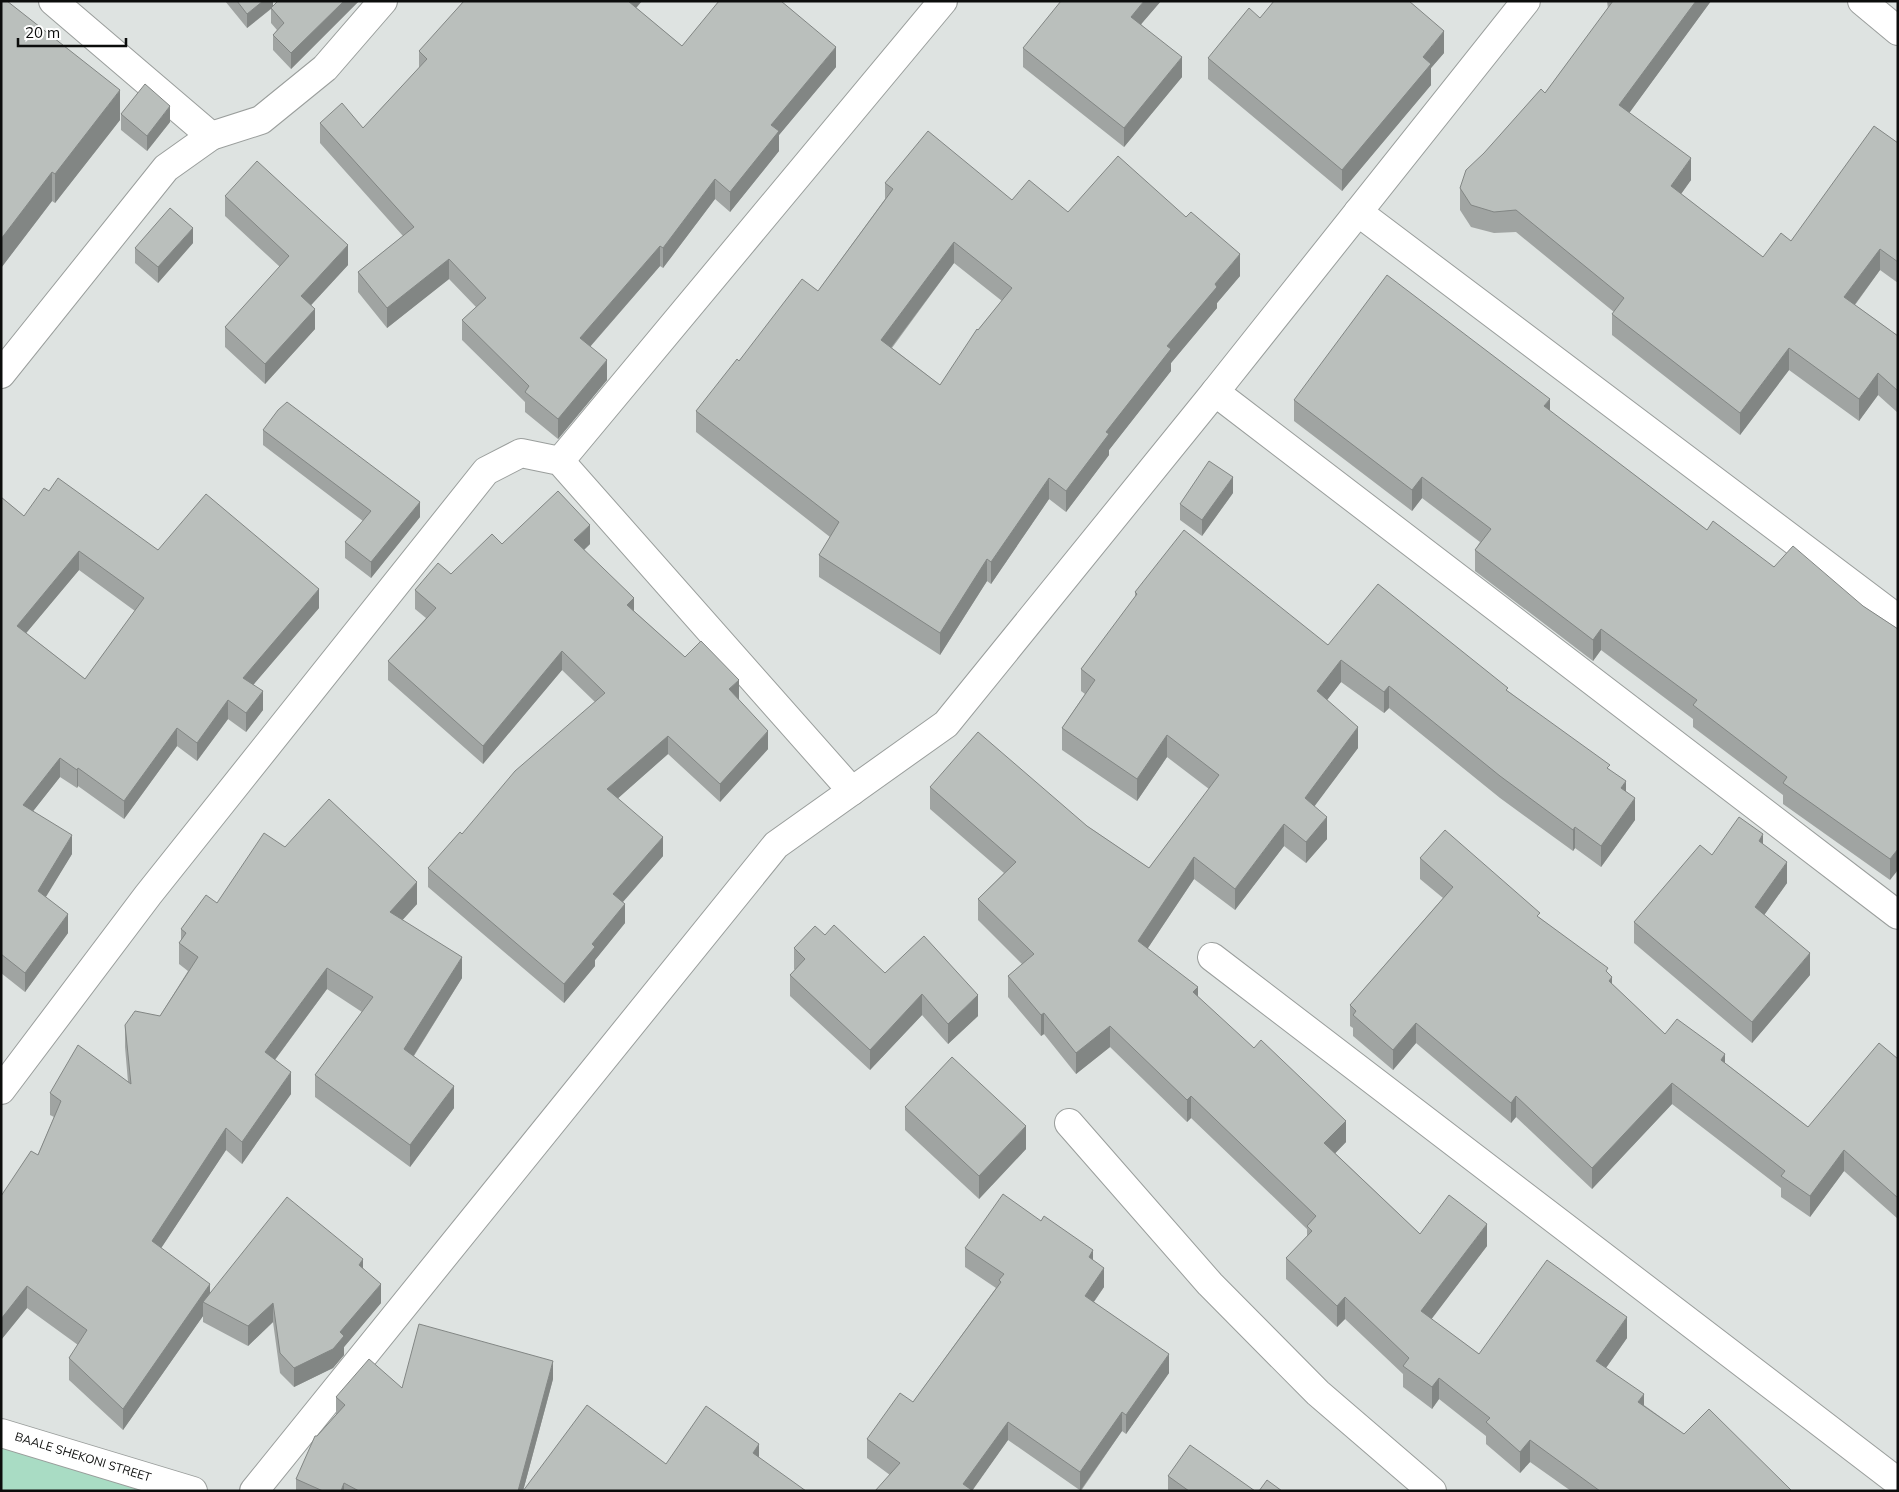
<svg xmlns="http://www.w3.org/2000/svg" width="1899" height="1492" viewBox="0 0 1899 1492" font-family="Mulish,sans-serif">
	<rect width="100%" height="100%" fill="#dee3e1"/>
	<!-- grass -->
	<path fill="#a9dcc4" d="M1,1427L187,1491H1Z"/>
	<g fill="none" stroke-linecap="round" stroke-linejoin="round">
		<defs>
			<g id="minor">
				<path d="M53,1L211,136"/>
				<path d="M1862,1L1898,31"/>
				<path d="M1358,212L1898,619"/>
				<path d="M1,374L166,168L211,136L261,120L325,68L383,1"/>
				<path d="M1215,392L1526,1"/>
				<path d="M560,461L943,1"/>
				<path d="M1212,957L1898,1482"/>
				<path d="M1,1090L148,895L486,471L521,453L560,461L852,791"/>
				<path d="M1069,1123L1210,1284L1318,1393L1432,1491"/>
				<path d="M1,1433L193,1491"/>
				<path d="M254,1491L776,845L946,724L1215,392L1898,915"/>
			</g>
		</defs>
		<!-- minor casing -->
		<use href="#minor" stroke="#9a9e9c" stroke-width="30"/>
		<!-- minor -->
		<use href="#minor" stroke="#fff" stroke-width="28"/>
	</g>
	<!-- wall -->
	<g fill="#a0a4a2" fill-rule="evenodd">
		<path d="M1,1L120,120L55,203L52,201L1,268Z"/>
		<path d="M225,1H273V6L278,1H359L291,69L273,50V35L277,30L271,23V9L247,28Z"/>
		<path d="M1161,1L1141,24L1182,77L1124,147L1023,67V48Z"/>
		<path d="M1607,1H1711L1629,113L1691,180L1681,194L1763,257L1791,241L1898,143V283L1880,270L1855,305L1898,336V413L1878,395L1859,421L1789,370L1740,435L1612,335V314L1614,312L1516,232L1494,233L1471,227L1460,210V188L1484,153L1545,93L1608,9Z"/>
		<path d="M636,8L682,46L836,67L779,135V151L730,212L715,199L663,268L660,266L590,347L607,380L558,439L525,412V402L462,340V320L476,307L449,279L387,328L358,292V272L403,236L320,143V123L363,128L419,68V51Z"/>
		<path d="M1260,18L1444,53L1431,68V85L1342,191L1208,79V58Z"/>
		<path d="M121,114L170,122L147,151L121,130Z"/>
		<path d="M885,183L1012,200L1068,212L1240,276L1217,303V308L1171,363V371L1109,450V455L1066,512L1049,499L991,584L987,581L940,655L819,577V555L830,537L696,432V411L739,361L818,291L885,199ZM954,263L1002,301L978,330L940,385L892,348Z"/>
		<path d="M225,196L348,265L311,305L315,329L265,384L225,347V327L280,267L225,216Z"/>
		<path d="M193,243L158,283L135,263V248Z"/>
		<path d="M1294,400L1550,411L1707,530L1774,567L1863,606L1898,629L1890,880L1783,804V795L1693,727V719L1601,650L1593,661L1475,571V550L1480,542L1422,498L1412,511L1294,421Z"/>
		<path d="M263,430L420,517L371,578L345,558V542L363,521L263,445Z"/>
		<path d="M1233,493L1202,536L1180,520V504Z"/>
		<path d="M1,497L24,516L158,550L319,608L253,685L263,710L246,732L228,719L197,761L177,746L124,819L78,786L77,788L60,777L33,811L72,854L45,897L68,933L25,992L1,973ZM79,570L135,611L85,679L26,633Z"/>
		<path d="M502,544H590L584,550L634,611L685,657L739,699H738L768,749L720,802L668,754L618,798L663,856L623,902L625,923L595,960V966L564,1003L428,887V868L462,834L595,702L562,670L483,764L388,680V661L426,618L415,609V590L451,574Z"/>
		<path d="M1135,592L1328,645L1508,691L1610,770L1626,791L1635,820L1601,867L1575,848L1573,851L1500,798L1389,708L1384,713L1341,682L1327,700L1358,748L1314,806L1327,839L1306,863L1284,846L1235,910L1194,879L1147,949L1198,997L1346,1142L1335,1153L1420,1234L1487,1246L1431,1319L1479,1354L1627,1338L1606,1368L1644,1405L1684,1434L1792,1491H1571L1530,1462L1520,1473L1486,1444V1436L1439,1399L1432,1409L1403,1387V1374L1345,1319L1337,1327L1286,1279V1258L1307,1237V1229L1191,1118L1187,1122L1110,1047L1076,1074L1044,1034L1041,1036L1008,997V976L1022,964L978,920V899L1004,873L930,809V787L1087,826L1149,868L1209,789L1167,757L1137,801L1062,750V728L1085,694L1081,691V669L1135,598Z"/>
		<path d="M1763,845L1787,883L1764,915L1810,975L1752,1043L1634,943V922L1712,855Z"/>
		<path d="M285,847L417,904L402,920L462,978L414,1056L454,1108L410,1167L315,1097V1075L362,1012L327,989L275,1060L291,1094L242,1164L226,1150L161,1248L210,1293L363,1268L381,1303L344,1347V1355L333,1368L294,1387L280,1373L273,1322L248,1346L203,1322V1316L123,1430L69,1380V1358L78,1345L27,1308L1,1340V1196L38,1155L54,1117L50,1115V1093L128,1082L125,1047V1025L160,1016L188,971L179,964V943L181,940V929L217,903Z"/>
		<path d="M1420,858L1540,918L1608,973L1612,984L1665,1034L1725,1063L1808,1127L1898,1059V1219L1844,1171L1810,1217L1781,1197V1188L1672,1104L1592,1189L1516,1117L1511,1123L1416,1043L1393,1070L1353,1036V1028L1350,1026V1005L1443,898L1420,879Z"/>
		<path d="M825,935L885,973L978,1016L948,1044L922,1015L870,1070L790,996V975L795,970L794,969V948Z"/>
		<path d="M905,1107L1026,1149L979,1199L905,1130Z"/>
		<path d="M965,1248L1093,1260L1104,1287L1094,1302L1169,1373L1126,1434L1122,1431L1081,1491L1008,1440L972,1490L890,1475L867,1458V1439L913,1402L996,1288L965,1267Z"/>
		<path d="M553,1379L523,1491H296V1479L317,1436L336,1415V1397L402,1388Z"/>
		<path d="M1168,1476L1255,1491H1168Z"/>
	</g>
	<!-- shaded-wall -->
	<g fill="#828684">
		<path d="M263,1H273V7L247,28V14Z"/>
		<path d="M344,1H359L291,69V53Z"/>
		<path d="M626,1H642L626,20Z"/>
		<path d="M1144,1H1161L1131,36V17Z"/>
		<path d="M1696,1H1711L1619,127V105Z"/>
		<path d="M1444,31V53L1431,68V85L1342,191V170L1423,57Z"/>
		<path d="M836,47V67L779,135V151L730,212V192L771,125Z"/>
		<path d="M1182,57V77L1124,147V128Z"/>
		<path d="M120,90V120L55,203V174Z"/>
		<path d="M170,106V122L147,151V136Z"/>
		<path d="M1691,158V180L1671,208V186Z"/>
		<path d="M52,172V201L1,268V239Z"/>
		<path d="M715,179V199L663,268V248Z"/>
		<path d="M193,228V243L158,283V267Z"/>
		<path d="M954,242V263L881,361V340Z"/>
		<path d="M348,245V265L301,316V296Z"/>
		<path d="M660,246V266L580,358V338Z"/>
		<path d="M1880,249V270L1844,319V297Z"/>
		<path d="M1240,254V276L1217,303V308L1171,363V371L1109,450V455L1066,512V491L1106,432L1167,346L1215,284Z"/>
		<path d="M449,259V279L387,328V308Z"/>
		<path d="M315,309V329L265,384V364Z"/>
		<path d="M1789,348V370L1740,435V413Z"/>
		<path d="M607,360V380L558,439V419Z"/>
		<path d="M1878,373V395L1859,421V399Z"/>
		<path d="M1550,399V421L1544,406Z"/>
		<path d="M1233,477V493L1202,536V520Z"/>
		<path d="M1422,477V498L1412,511V490Z"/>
		<path d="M1049,478V499L991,584V562Z"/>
		<path d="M420,502V517L371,578V562Z"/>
		<path d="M590,525V544L574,559V540Z"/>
		<path d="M79,551V570L17,644V626Z"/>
		<path d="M987,559V581L940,655V633Z"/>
		<path d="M319,589V608L243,697V678Z"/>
		<path d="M634,598V617L627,605Z"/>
		<path d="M1601,629V650L1593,661V640Z"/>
		<path d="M562,651V670L483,764V746Z"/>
		<path d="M1341,660V682L1317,713V691Z"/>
		<path d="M739,680V699L729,708V689Z"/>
		<path d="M1389,686V708L1384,713V692Z"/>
		<path d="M263,691V710L246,732V713Z"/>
		<path d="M228,700V719L197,761V743Z"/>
		<path d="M1358,727V748L1305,819V798Z"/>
		<path d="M177,728V746L124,819V801Z"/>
		<path d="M768,731V749L720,802V784Z"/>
		<path d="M1167,735V757L1137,801V779Z"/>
		<path d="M668,736V754L607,808V789Z"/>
		<path d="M60,758V777L23,824V805Z"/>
		<path d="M78,768V786L77,788V770Z"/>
		<path d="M1626,781V803L1621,788Z"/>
		<path d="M1635,798V820L1601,867V846Z"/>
		<path d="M1327,817V839L1306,863V842Z"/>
		<path d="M1284,824V846L1235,910V889Z"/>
		<path d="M1575,827V848L1573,851V830Z"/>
		<path d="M1763,834V856L1759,841Z"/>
		<path d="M72,835V854L38,910V891Z"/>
		<path d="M663,837V856L613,913V894Z"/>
		<path d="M1898,849V870L1890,880V859Z"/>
		<path d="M1194,857V879L1138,963V941Z"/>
		<path d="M1787,862V883L1755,928V907Z"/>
		<path d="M417,882V904L390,934V912Z"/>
		<path d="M625,904V923L595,960V966L564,1003V984L592,944Z"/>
		<path d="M68,914V933L25,992V973Z"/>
		<path d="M1810,953V975L1752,1043V1022Z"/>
		<path d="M462,957V978L404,1071V1049Z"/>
		<path d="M327,968V989L265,1073V1052Z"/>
		<path d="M1612,977V997L1609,981Z"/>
		<path d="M1198,987V1009L1193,992Z"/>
		<path d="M922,994V1015L870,1070V1050Z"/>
		<path d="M978,995V1016L948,1044V1024Z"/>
		<path d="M1044,1013V1034L1041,1036V1015Z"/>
		<path d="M1416,1023V1043L1393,1070V1050Z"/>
		<path d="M1110,1026V1047L1076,1074V1053Z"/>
		<path d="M1725,1054V1075L1721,1060Z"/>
		<path d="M291,1072V1094L242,1164V1142Z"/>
		<path d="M1672,1083V1104L1592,1189V1168Z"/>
		<path d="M454,1086V1108L410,1167V1145Z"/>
		<path d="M1191,1096V1118L1187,1122V1100Z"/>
		<path d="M1516,1096V1117L1511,1123V1103Z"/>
		<path d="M1346,1121V1142L1324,1165V1143Z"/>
		<path d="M1026,1126V1149L979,1199V1176Z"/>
		<path d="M226,1128V1150L152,1262V1241Z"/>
		<path d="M1844,1150V1171L1810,1217V1196Z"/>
		<path d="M1487,1224V1246L1421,1333V1311Z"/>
		<path d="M1093,1250V1269L1089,1257Z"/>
		<path d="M363,1259V1278L359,1265Z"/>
		<path d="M1104,1268V1287L1085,1314V1296Z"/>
		<path d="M210,1284V1305L203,1302V1316L123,1430V1409Z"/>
		<path d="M381,1284V1303L344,1347V1355L333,1368L294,1387V1368L340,1332Z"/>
		<path d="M27,1286V1308L1,1340V1319Z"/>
		<path d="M1345,1297V1319L1337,1327V1306Z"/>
		<path d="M273,1303V1322L248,1346V1326Z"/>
		<path d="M1627,1317V1338L1596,1382V1361Z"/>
		<path d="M1169,1354V1373L1126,1434V1415Z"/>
		<path d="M553,1361V1379L523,1491H518Z"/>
		<path d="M1439,1378V1399L1432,1409V1387Z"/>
		<path d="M1644,1394V1416L1638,1402Z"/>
		<path d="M1122,1412V1431L1080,1491V1472Z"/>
		<path d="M1008,1422V1440L972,1491L963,1484Z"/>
		<path d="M1530,1440V1462L1520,1473V1452Z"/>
		<path d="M759,1444V1463L753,1453Z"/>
		<path d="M344,1483V1491H341Z"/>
	</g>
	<!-- building -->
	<g fill="#babfbc" stroke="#828684" fill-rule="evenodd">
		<path d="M1,1H7L120,90L55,174L52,172L1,239Z"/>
		<path d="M237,1H263L247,14Z"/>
		<path d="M278,1H344L291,53L273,35L284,23L271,8Z"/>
		<path d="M464,1H628L682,46L719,1H781L836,47L771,125L779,131L730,192L715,179L663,248L660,246L580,338L607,360L558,419L525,392L529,386L462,320L486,298L449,259L387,308L358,272L414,227L320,123L342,103L363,128L427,59L419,51Z"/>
		<path d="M1061,1H1144L1131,17L1182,57L1124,128L1023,48Z"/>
		<path d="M1274,1H1409L1444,31L1423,57L1431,64L1342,170L1208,58L1249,8L1260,18Z"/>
		<path d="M1613,1H1696L1619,105L1691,158L1671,186L1763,257L1781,233L1791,241L1874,126L1898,143V262L1880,249L1844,297L1898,336V391L1878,373L1859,399L1789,348L1740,413L1612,314L1624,298L1516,210L1494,212L1471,205L1460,188L1466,170L1484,153L1541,89L1545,93Z"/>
		<path d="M145,84L170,106L147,136L121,114Z"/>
		<path d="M928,131L1012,200L1029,180L1068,212L1118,156L1186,217L1191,212L1240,254L1215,284L1217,287L1167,346L1171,349L1106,432L1109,434L1066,491L1049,478L991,562L987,559L940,633L819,555L839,522L696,411L737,359L739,361L802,279L818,291L893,189L885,183ZM954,242L1012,288L978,330L977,329L940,385L881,340Z"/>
		<path d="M257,161L348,245L301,296L315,309L265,364L225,327L289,256L225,196Z"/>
		<path d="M170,208L193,228L158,267L135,248Z"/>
		<path d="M1387,275L1550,399L1544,406L1707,530L1713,521L1774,567L1793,546L1863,606L1898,629V849L1890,859L1783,783L1787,777L1693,705L1697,700L1601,629L1593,640L1475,550L1491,529L1422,477L1412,490L1294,400Z"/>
		<path d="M287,402L420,502L371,562L345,542L371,511L263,430L278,410Z"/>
		<path d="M1209,461L1233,477L1202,520L1180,504Z"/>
		<path d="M58,478L158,550L206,494L319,589L243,678L263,691L246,713L228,700L197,743L177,728L124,801L78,768L77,770L60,758L23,805L72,835L38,891L68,914L25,973L1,954V497L24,516L44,488L49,491ZM79,551L144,598L85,679L17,626Z"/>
		<path d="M558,491L590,525L574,540L634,598L627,605L685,657L701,641L739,680L729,689L768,731L720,784L668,736L607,789L663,837L613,894L625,904L592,944L595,947L564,984L428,868L460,832L462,834L515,771L605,693L562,651L483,746L388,661L436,608L415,590L438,563L451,574L492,534L502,544Z"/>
		<path d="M1184,530L1328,645L1378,584L1508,688L1506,690L1610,765L1607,768L1626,781L1621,788L1635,798L1601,846L1575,827L1573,830L1500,776L1389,686L1384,692L1341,660L1317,691L1358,727L1305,798L1327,817L1306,842L1284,824L1235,889L1194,857L1138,941L1198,987L1193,992L1254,1048L1261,1040L1346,1121L1324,1143L1420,1234L1449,1195L1487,1224L1421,1311L1479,1354L1547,1260L1627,1317L1596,1361L1644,1394L1638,1402L1684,1434L1709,1409L1792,1491H1600L1530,1440L1520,1452L1486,1422L1490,1418L1439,1378L1432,1387L1403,1366L1409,1358L1345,1297L1337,1306L1286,1258L1312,1231L1307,1226L1316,1216L1191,1096L1187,1100L1110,1026L1076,1053L1044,1013L1041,1015L1008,976L1034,954L978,899L1016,862L930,787L978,732L1087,826L1149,868L1219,775L1167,735L1137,779L1062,728L1095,680L1081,669L1137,594L1135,592Z"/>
		<path d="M329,799L417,882L390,912L462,957L404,1049L454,1086L410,1145L315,1075L373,997L327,968L265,1052L291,1072L242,1142L226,1128L152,1241L210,1284L123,1409L69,1358L87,1330L27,1286L1,1319V1196L31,1151L38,1155L61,1101L50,1093L78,1045L131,1084L125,1025L135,1011L160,1016L198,957L179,943L186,933L181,929L206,895L217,903L264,833L285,847Z"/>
		<path d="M1739,817L1763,834L1759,841L1787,862L1755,907L1810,953L1752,1022L1634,922L1700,845L1712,855Z"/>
		<path d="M1445,830L1540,913L1537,916L1608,968L1606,971L1612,977L1609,981L1665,1034L1677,1019L1725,1054L1721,1060L1808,1127L1879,1043L1898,1059V1198L1844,1150L1810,1196L1781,1176L1785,1171L1672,1083L1592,1168L1516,1096L1511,1103L1416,1023L1393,1050L1353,1015L1356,1011L1350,1005L1453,887L1420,858Z"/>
		<path d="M834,925L885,973L924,936L978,995L948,1024L922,994L870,1050L790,975L805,959L794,948L815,926L825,935Z"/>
		<path d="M952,1057L1026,1126L979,1176L905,1107Z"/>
		<path d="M1003,1194L1041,1221L1044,1216L1093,1250L1089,1257L1104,1268L1085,1296L1169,1354L1126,1415L1122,1412L1080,1472L1008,1422L963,1484L973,1491H875L900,1463L867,1439L900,1393L913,1402L1001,1282L999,1280L1004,1274L965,1248Z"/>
		<path d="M287,1197L363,1259L359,1265L381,1284L340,1332L344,1336L333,1349L294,1368L280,1353L273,1303L248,1326L203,1302Z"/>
		<path d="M419,1324L553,1361L518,1491H359L344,1483L341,1491H323L296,1479L315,1436H317L345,1405L336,1397L369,1359L402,1388Z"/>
		<path d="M587,1405L666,1464L706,1406L759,1444L753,1453L806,1491H523Z"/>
		<path d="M1190,1445L1255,1491H1189L1168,1476Z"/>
		<path d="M1267,1480L1282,1491H1259Z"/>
	</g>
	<g text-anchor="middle" stroke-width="4" stroke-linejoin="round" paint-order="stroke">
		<!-- street labels -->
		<g font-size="12" fill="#0c0d0c" stroke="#fff">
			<text transform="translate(83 1457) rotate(17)" y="4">BAALE SHEKONI STREET</text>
		</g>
	</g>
	<!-- border -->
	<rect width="1899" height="1492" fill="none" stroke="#0c0d0c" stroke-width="5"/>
	<!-- scale -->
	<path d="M18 38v8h108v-8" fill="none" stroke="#0c0d0c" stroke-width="2.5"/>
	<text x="25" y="38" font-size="15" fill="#0c0d0c" stroke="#ffffff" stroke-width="4" paint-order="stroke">20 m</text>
</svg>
